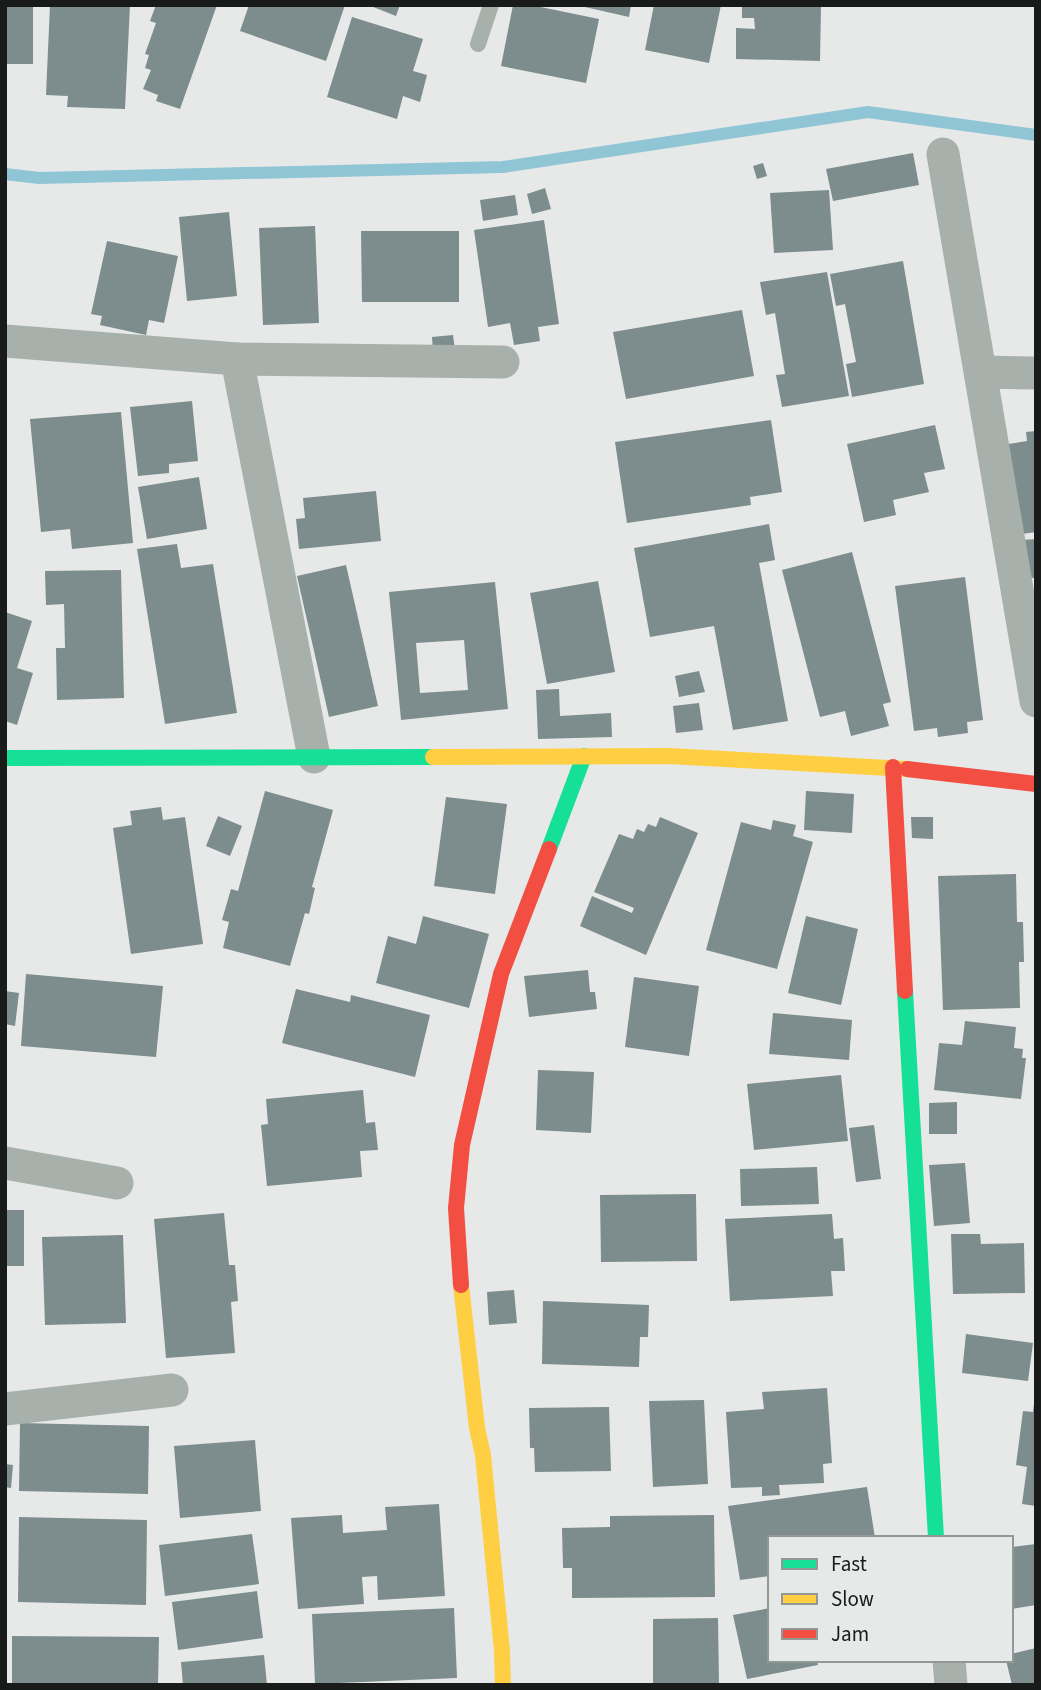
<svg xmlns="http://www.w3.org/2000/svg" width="1041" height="1690" viewBox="0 0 1041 1690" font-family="'Source Sans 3',sans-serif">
	<rect width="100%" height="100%" fill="#e6e9e8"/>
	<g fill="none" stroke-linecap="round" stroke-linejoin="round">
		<!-- stream -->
		<path stroke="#90c5d6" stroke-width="12" d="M5,174L39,178L503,167L868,112L1036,135"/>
	</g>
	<!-- building -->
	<g fill="#7d8c8c" fill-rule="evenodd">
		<rect x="5" y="5" width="28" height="59"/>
		<path d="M50,5H130L125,109L67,107L68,96L46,95Z"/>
		<path d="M156,5H217L180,109L156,101L158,95L143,89L151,70L145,68L149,55L145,54L156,23L150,21Z"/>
		<path d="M249,5H345L326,61L240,31Z"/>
		<path d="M368,5H400L396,16Z"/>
		<path d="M513,5H531L599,19L586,83L501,66Z"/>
		<path d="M576,5H631L629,17Z"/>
		<path d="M654,5H721L709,63L645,50Z"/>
		<path d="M742,5H821L820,61L736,59V28L755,29L754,18H742Z"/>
		<path d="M352,17L423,39L413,71L427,75L420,102L403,96L397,119L327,97Z"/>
		<path d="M913,153L919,185L833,201L826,169Z"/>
		<path d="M763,163L767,176L757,179L753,166Z"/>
		<path d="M545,188L551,209L532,214L527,194Z"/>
		<path d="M829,190L833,250L774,253L770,193Z"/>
		<path d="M515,195L518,215L483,221L480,200Z"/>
		<path d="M229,212L237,296L187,301L179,217Z"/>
		<path d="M544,220L559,324L538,327L540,341L514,345L510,323L488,327L474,230Z"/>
		<path d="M315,226L319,323L263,325L259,228Z"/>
		<path d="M361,231H459V302H362Z"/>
		<path d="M107,241L178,256L164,323L149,320L146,335L100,325L102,316L91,314Z"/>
		<path d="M903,261L924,384L852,397L846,364L856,362L845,304L836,306L830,274Z"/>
		<path d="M827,272L849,396L782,407L776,375L785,374L775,313L766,315L760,282Z"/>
		<path d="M742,310L754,376L626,399L613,332Z"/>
		<path d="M453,335L455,350L433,351L432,337Z"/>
		<path d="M192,401L198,461L169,464V473L138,476L130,407Z"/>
		<path d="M121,412L133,543L72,549L70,529L41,532L30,419Z"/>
		<path d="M771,420L782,492L750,497L751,505L627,523L615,442Z"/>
		<path d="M935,425L945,469L924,473L929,492L893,500L896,515L864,522L847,444Z"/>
		<path d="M1036,431V532L1022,534L1002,445L1027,441L1026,432Z"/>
		<path d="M199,477L207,529L147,539L138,487Z"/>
		<path d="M376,491L381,541L299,549L296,519L305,518L303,498Z"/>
		<path d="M769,524L775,560L759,563L788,721L733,730L714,626L650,637L634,548Z"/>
		<path d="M1036,539V578H1024L1022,540Z"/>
		<path d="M177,544L181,568L213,564L237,713L165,724L137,549Z"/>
		<path d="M852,552L891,702L883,704L889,726L851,736L845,711L820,717L782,570Z"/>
		<path d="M346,565L378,706L329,717L297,576Z"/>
		<path d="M121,570L124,698L57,700L56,648H65L64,604L46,605L45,571Z"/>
		<path d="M965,577L983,720L967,722L968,733L938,737L937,728L914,731L895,586Z"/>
		<path d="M598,581L615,672L547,684L530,593Z"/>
		<path d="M495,582L508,709L401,720L389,592ZM464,640L468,690L420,693L416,643Z"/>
		<path d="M5,612L32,621L17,668L33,673L17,725L5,721Z"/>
		<path d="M699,671L705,692L679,697L675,676Z"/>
		<path d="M559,689L560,716L611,713L612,737L538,739L536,690Z"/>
		<path d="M699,703L703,730L676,733L673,706Z"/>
		<path d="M265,791L333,810L312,887L315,888L309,914L305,913L290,966L223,948L229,922L222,920L231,889L238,891Z"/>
		<path d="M806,791L854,794L852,833L804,830Z"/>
		<path d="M446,797L507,804L495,894L434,886Z"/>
		<path d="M161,807L163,820L185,817L203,944L131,954L113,828L132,825L130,811Z"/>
		<path d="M218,816L242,826L230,856L206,846Z"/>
		<path d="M660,817L698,833L646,955L580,926L592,896L632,913L634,908L594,892L619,834L633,839L637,829L644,832L648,824L656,827Z"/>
		<path d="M911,817H933V839L912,838Z"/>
		<path d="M773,820L796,825L793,836L813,842L777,969L706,950L741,822L771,830Z"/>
		<path d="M1016,874L1017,922H1023L1024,962H1019L1020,1008L943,1010L938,876Z"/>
		<path d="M423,916L489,934L469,1008L376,983L388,936L416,944Z"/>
		<path d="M806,916L858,929L841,1005L788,993Z"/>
		<path d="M588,970L590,992H595L597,1009L529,1017L524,976Z"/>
		<path d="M26,974L163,986L156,1057L21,1046Z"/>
		<path d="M634,977L699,986L689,1056L625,1047Z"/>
		<path d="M296,989L350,1002L351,995L430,1015L415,1077L282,1043Z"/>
		<path d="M5,991L19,993L15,1026L5,1024Z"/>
		<path d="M773,1013L852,1020L849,1060L769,1054Z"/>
		<path d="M965,1021L1016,1027L1014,1048L1023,1049L1022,1058H1026L1021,1099L934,1090L939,1043L962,1045Z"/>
		<path d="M538,1070L594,1072L591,1133L536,1130Z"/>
		<path d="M841,1075L848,1141L754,1150L747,1084Z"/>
		<path d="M363,1090L366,1123L375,1122L378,1150L360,1151L362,1177L267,1186L261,1125L268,1124L266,1099Z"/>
		<path d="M957,1102V1134H929V1103Z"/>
		<path d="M874,1125L881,1179L856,1182L849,1128Z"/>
		<path d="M965,1163L970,1223L934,1226L929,1165Z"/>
		<path d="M817,1167L819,1204L741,1206L740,1169Z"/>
		<path d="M696,1194L697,1261L601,1262L600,1195Z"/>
		<rect x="5" y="1210" width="19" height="56"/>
		<path d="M224,1213L229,1265H235L238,1301L231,1302L235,1353L166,1358L154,1219Z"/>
		<path d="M832,1214L834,1239L843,1238L845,1271H831L833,1296L730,1301L725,1219Z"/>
		<path d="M951,1234H980L981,1244L1024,1243L1025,1293L953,1294Z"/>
		<path d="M123,1235L126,1323L45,1325L42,1237Z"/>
		<path d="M514,1290L517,1323L489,1325L487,1292Z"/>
		<path d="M543,1301L649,1305L648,1337H640L639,1367L542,1364Z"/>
		<path d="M966,1334L1033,1343L1028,1381L962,1373Z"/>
		<path d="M827,1388L832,1463L823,1464L824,1483L779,1485L780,1495L762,1496V1487L731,1488L726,1412L764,1409L762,1392Z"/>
		<path d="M704,1400L708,1484L653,1487L649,1401Z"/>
		<path d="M1034,1404H1036V1506L1022,1504L1027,1467L1016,1465L1023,1411L1033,1412Z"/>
		<path d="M609,1407L611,1471L535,1472L534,1448H530L529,1408Z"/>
		<path d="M20,1423L149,1426L148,1494L19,1491Z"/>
		<path d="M255,1440L261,1511L180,1518L174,1446Z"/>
		<path d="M5,1464L13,1465L11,1488L5,1487Z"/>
		<path d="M867,1487L875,1538H770V1576L740,1580L728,1506Z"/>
		<path d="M439,1504L445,1596L378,1600L377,1576L362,1577L364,1604L298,1609L291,1518L342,1515L343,1533L387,1530L385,1507Z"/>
		<path d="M714,1515L715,1597L572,1598V1568H563L562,1528L610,1527V1516Z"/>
		<path d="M19,1517L147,1520L146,1605L18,1602Z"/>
		<path d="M252,1534L259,1584L165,1596L159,1545Z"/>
		<path d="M1036,1544V1605L1011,1609V1547Z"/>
		<path d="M257,1591L263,1638L178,1650L172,1602Z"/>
		<path d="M454,1608L457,1678L315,1684L312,1614Z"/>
		<path d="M770,1608V1660H817L818,1665L747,1679L733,1615Z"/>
		<path d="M718,1618L719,1685H653V1619Z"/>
		<path d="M12,1636L159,1637L158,1685H12Z"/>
		<path d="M1036,1648V1685H1012L1006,1660H1011V1654Z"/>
		<path d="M264,1655L267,1685H183L181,1662Z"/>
	</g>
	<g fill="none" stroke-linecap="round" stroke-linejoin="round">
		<!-- lane -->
		<path stroke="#a8b0ac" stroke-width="16" d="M478,44L491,5"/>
		<!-- street -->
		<g stroke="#a8b0ac" stroke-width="33">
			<path d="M943,154L1036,701"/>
			<path d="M5,341L237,359L503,362"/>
			<path d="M237,359L314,757"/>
			<path d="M981,372L1036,373"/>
			<path d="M5,1163L117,1183"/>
			<path d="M5,1409L172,1390"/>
			<path d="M949,1660L951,1685"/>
		</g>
		<!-- fast -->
		<g stroke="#16e098" stroke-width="16">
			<path d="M5,758L433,757"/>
			<path d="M549,849L584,756"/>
			<path d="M905,991L936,1538"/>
		</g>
		<!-- slow -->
		<g stroke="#ffcf43" stroke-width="16">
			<path d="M433,757L669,756L907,769"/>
			<path d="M461,1285L477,1428L483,1455L502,1651L503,1685"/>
		</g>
		<!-- jam -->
		<g stroke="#f24e42" stroke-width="16">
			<path d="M893,767L905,991"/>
			<path d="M907,769L1036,784"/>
			<path d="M461,1285L456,1208L462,1145L501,974L549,849"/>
		</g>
	</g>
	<!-- border -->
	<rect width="1041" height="1690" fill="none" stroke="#191a1a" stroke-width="14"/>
	<!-- legend -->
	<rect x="768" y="1536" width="245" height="126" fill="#e5eae9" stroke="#939796" stroke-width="2"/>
	<rect x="782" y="1559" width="35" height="10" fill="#16e098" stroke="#939796" stroke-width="2"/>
	<text x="831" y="1571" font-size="21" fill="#191a1a">Fast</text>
	<rect x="782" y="1594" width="35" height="10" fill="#ffcf43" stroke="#939796" stroke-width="2"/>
	<text x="831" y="1606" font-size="21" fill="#191a1a">Slow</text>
	<rect x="782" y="1629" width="35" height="10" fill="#f24e42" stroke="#939796" stroke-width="2"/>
	<text x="831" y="1641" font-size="21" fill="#191a1a">Jam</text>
</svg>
